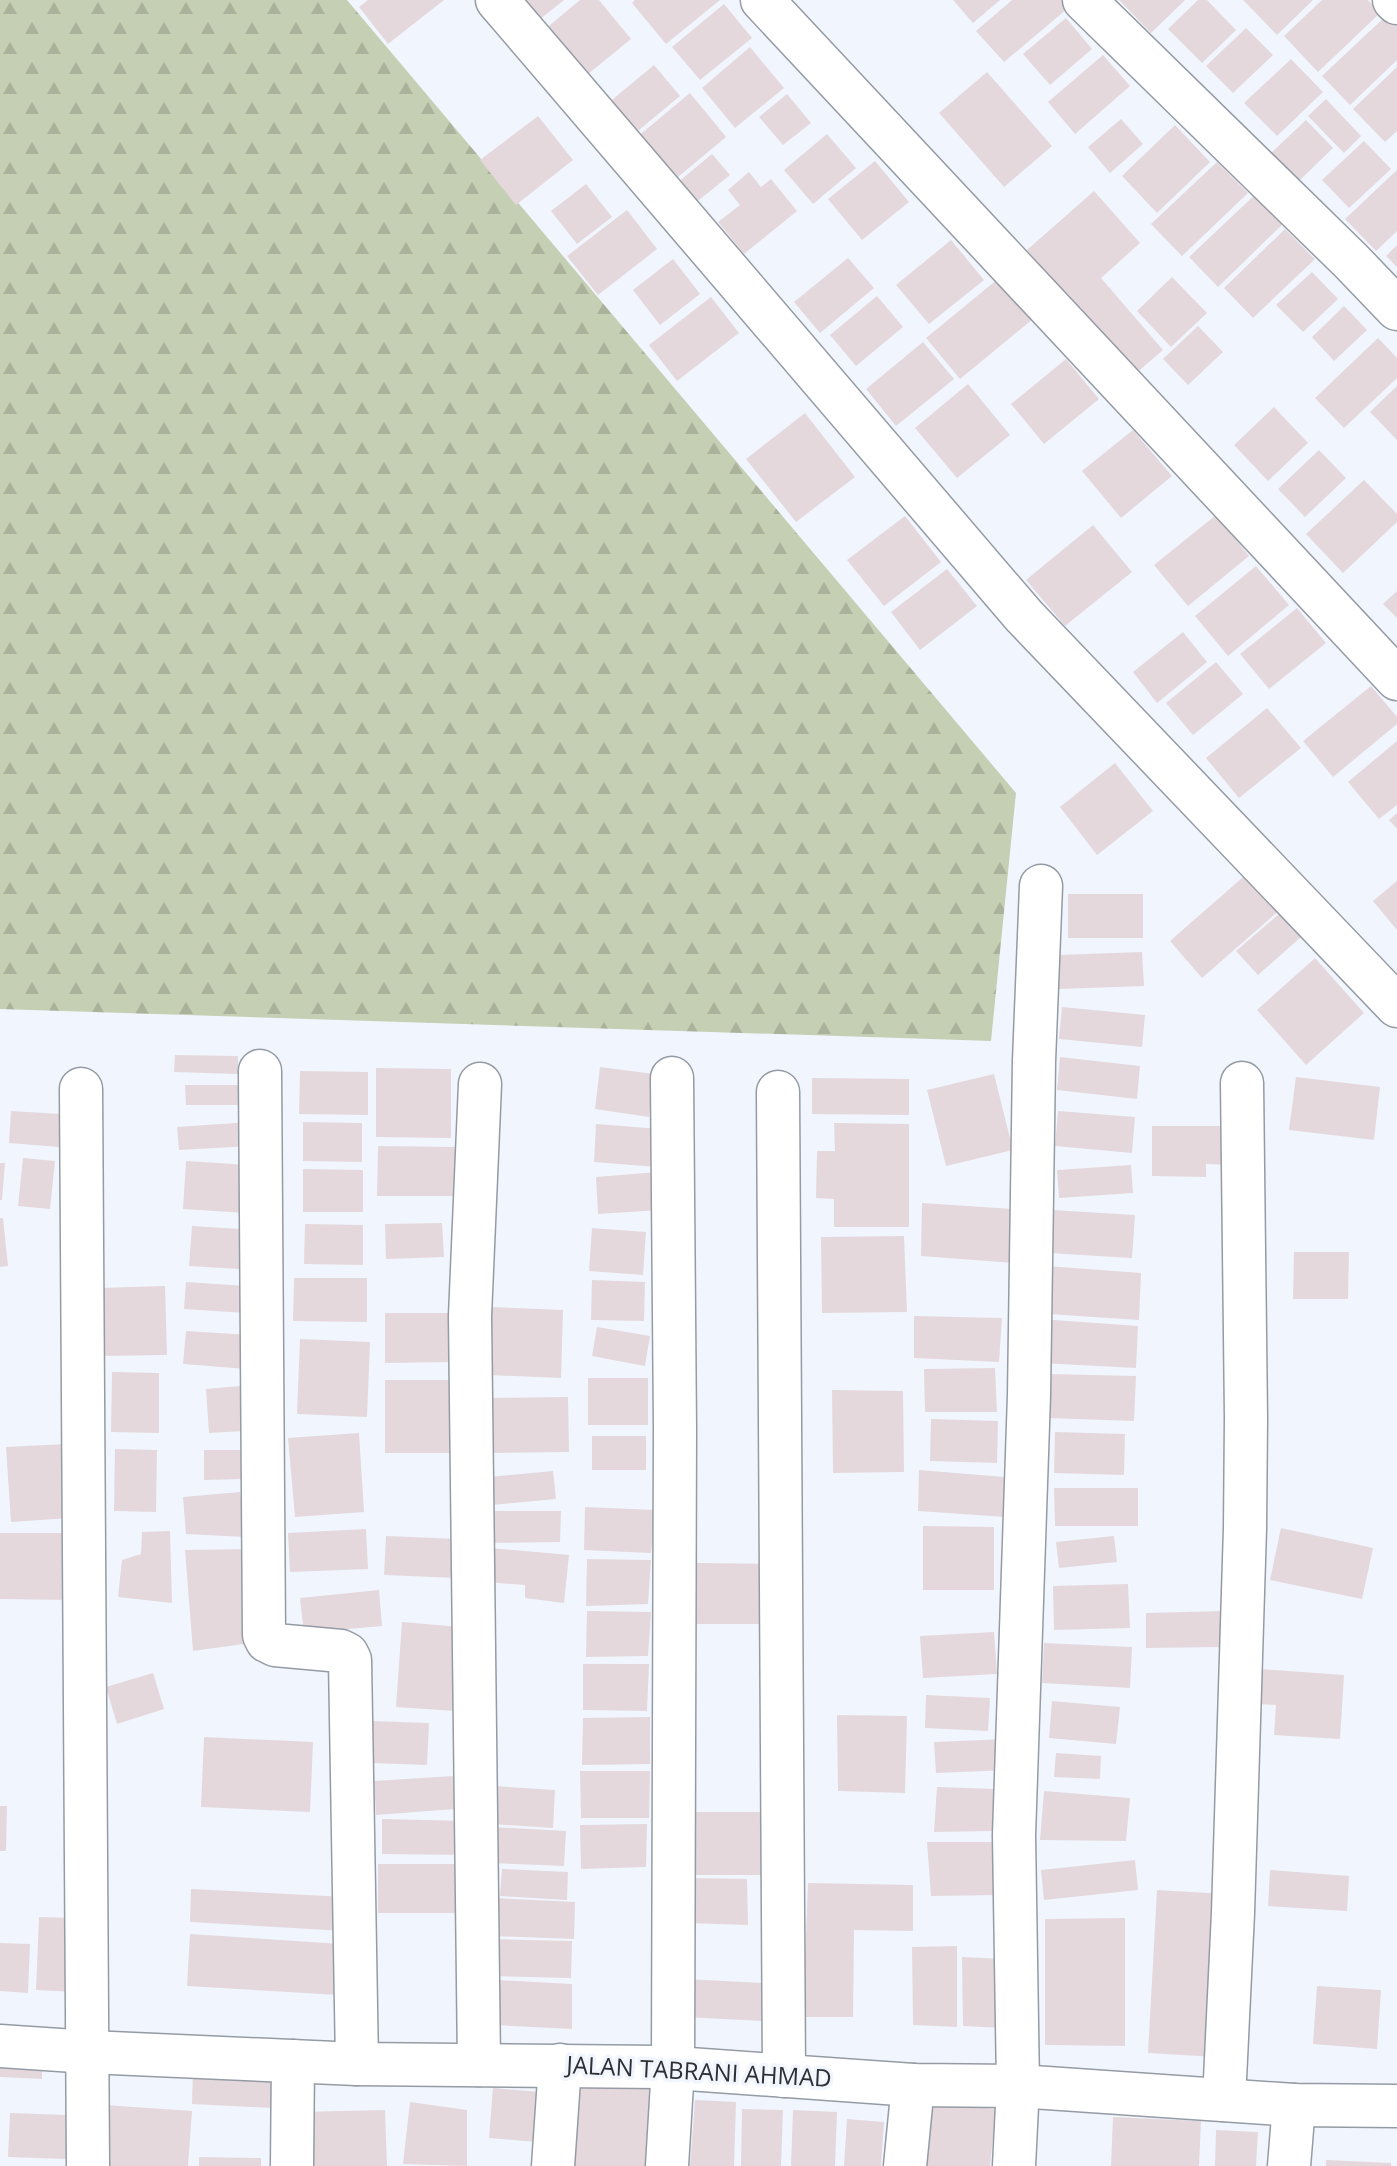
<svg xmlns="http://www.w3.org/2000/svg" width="1397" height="2166" viewBox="0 0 1397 2166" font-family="'Open Sans',sans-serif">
	<defs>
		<pattern id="forest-firs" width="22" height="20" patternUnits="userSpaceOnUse" patternTransform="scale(2)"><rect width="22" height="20" fill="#c5cfb4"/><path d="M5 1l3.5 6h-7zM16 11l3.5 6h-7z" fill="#aab29b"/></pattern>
	</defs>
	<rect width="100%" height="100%" fill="#f1f6fe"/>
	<!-- forest -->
	<path fill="url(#forest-firs)" d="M0,0H347L1016,793L991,1041L0,1009Z"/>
	<!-- building -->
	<g fill="#e4d8dc">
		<path d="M368,0H444L388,44L359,7Z"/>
		<path d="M522,0H564L539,20Z"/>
		<path d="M580,0H599L631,39L577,83L537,36Z"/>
		<path d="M635,0H720L666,44L632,3Z"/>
		<path d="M953,0H1000L973,23Z"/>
		<path d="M1012,0H1072L1074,3L1004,62L976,31Z"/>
		<path d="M1119,0H1185L1151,33Z"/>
		<path d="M1198,0H1207L1236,30L1202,63L1168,29Z"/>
		<path d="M1243,0H1313L1277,35Z"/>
		<path d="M1322,0H1368L1380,13L1318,72L1284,36Z"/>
		<path d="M724,4L752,38L700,80L672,47Z"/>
		<path d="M1387,15L1397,26V60L1350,105L1322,76Z"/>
		<path d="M1066,18L1092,49L1050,85L1023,54Z"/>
		<path d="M1246,28L1273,55L1233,93L1206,66Z"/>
		<path d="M750,47L784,88L735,128L702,88Z"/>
		<path d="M1103,55L1130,86L1075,134L1048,102Z"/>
		<path d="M1291,59L1323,92L1277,136L1244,103Z"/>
		<path d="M654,65L680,96L627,140L601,109Z"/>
		<path d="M1397,67V131L1385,142L1353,109Z"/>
		<path d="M987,72L1052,146L1004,187L939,113Z"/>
		<path d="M690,93L726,137L672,182L636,138Z"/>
		<path d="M787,94L811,123L783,145L759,117Z"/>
		<path d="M1326,99L1361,136L1344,153L1308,116Z"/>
		<path d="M538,116L573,160L516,205L480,160Z"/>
		<path d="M1121,119L1143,144L1110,173L1088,147Z"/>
		<path d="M1306,120L1333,148L1299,181L1271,153Z"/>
		<path d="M1175,125L1210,162L1157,213L1122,176Z"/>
		<path d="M827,134L856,168L813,204L784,170Z"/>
		<path d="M1364,141L1391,169L1349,208L1322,180Z"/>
		<path d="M712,154L730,175L694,204L677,183Z"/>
		<path d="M875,161L909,202L862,240L828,199Z"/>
		<path d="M1217,162L1248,193L1182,256L1151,224Z"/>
		<path d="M1397,170V231L1376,251L1345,219Z"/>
		<path d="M749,172L761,187L771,179L797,211L744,254L718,222L740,205L728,190Z"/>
		<path d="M586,184L612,217L577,244L551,211Z"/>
		<path d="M1260,190L1289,218L1218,287L1189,257Z"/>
		<path d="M1094,191L1140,243L1101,278L1163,350L1135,374L1027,250Z"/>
		<path d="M627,210L657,249L598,295L567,256Z"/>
		<path d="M1285,229L1315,259L1253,318L1224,288Z"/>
		<path d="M951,240L984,280L929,324L896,285Z"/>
		<path d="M1397,245V267L1386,256Z"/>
		<path d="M848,258L874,288L820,333L794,302Z"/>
		<path d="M673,259L700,294L660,325L633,290Z"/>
		<path d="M1312,272L1338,299L1303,332L1276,305Z"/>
		<path d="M1172,277L1207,313L1171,347L1137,311Z"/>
		<path d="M999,278L1033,319L960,379L926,338Z"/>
		<path d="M877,296L903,327L856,366L830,335Z"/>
		<path d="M711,297L739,333L677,381L649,345Z"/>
		<path d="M1344,306L1367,330L1334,361L1312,337Z"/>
		<path d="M1198,326L1223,352L1188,385L1163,359Z"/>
		<path d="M1378,338L1397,358V378L1344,428L1315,398Z"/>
		<path d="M923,342L954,379L896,426L866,389Z"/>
		<path d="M1066,359L1099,399L1044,444L1011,404Z"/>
		<path d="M968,384L1010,435L957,478L915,428Z"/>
		<path d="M1397,386V440L1370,412Z"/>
		<path d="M1274,407L1308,443L1268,481L1234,445Z"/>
		<path d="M805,413L855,477L796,522L746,459Z"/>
		<path d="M1133,430L1172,476L1121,518L1082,471Z"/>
		<path d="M1319,450L1346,478L1305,517L1278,489Z"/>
		<path d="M1364,480L1397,514V522L1343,573L1306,534Z"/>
		<path d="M1216,515L1249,556L1188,606L1154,565Z"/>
		<path d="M905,516L941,562L884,606L847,560Z"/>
		<path d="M1093,525L1132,572L1065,626L1026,580Z"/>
		<path d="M1256,566L1289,605L1228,656L1195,616Z"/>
		<path d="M947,569L977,606L920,650L891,612Z"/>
		<path d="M1397,591V618L1383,604Z"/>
		<path d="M1297,608L1326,643L1269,689L1240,654Z"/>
		<path d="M1183,632L1207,662L1157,703L1133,672Z"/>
		<path d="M1216,662L1243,694L1193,735L1166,703Z"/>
		<path d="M1371,686L1397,717V724L1333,777L1303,741Z"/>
		<path d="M1267,708L1301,748L1239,798L1206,758Z"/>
		<path d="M1397,741V805L1379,819L1348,782Z"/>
		<path d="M1115,763L1153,811L1097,855L1060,807Z"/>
		<path d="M1397,813V829L1389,820Z"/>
		<path d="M1250,871L1282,908L1202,978L1170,941Z"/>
		<path d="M1397,881V930L1373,901Z"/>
		<rect x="1068" y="894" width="75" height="44"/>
		<path d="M1280,913L1301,937L1258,975L1236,951Z"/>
		<path d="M1142,952L1144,986L1059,989L1058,955Z"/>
		<path d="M1315,958L1364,1013L1306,1065L1257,1010Z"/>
		<path d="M1062,1007L1145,1015L1142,1047L1059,1039Z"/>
		<path d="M175,1055L238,1056V1074L174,1072Z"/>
		<path d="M1060,1057L1140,1066L1137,1099L1057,1090Z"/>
		<path d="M600,1067L654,1074L649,1117L595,1109Z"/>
		<path d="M376,1068L451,1069V1138L376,1137Z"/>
		<path d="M300,1071L368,1072V1115L299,1114Z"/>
		<path d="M994,1074L1013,1150L946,1166L927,1090Z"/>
		<path d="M1296,1077L1380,1087L1374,1140L1289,1130Z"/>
		<path d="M812,1078L909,1079V1115L812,1114Z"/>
		<path d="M185,1085H252V1105H186Z"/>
		<path d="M11,1111L61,1114L59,1147L9,1143Z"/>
		<path d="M1058,1111L1135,1117L1132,1153L1055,1146Z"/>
		<path d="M250,1122L251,1146L179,1150L177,1127Z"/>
		<path d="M303,1122L362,1123V1162L303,1161Z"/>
		<path d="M834,1123L909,1124V1227H834V1199L816,1198L817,1151H835Z"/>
		<path d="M596,1124L660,1129L657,1167L594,1162Z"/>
		<path d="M1152,1126H1230V1165L1206,1164V1177L1152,1176Z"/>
		<path d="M378,1146L455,1147V1196H377Z"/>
		<path d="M23,1158L55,1161L50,1209L18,1206Z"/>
		<path d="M186,1161L249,1165L246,1213L183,1209Z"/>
		<path d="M0,1163H5L2,1200H0Z"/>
		<path d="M1131,1165L1133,1193L1059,1198L1057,1170Z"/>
		<path d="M303,1169L363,1170V1212H303Z"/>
		<path d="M657,1172L660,1210L598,1214L596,1177Z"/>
		<path d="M922,1203L1012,1209L1014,1263L921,1256Z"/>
		<path d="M1052,1210L1135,1215L1132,1258L1049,1253Z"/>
		<path d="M0,1218H3L8,1266L0,1267Z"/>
		<path d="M442,1223L444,1257L386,1259L385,1224Z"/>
		<path d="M305,1224L363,1225V1265L304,1264Z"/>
		<path d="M192,1226L241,1229L239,1269L189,1266Z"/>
		<path d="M592,1228L646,1232L643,1275L589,1271Z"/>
		<path d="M904,1236L907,1312L822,1313L821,1237Z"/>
		<path d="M1294,1252H1349L1348,1299H1293Z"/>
		<path d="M1047,1266L1141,1273L1139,1320L1048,1314Z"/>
		<path d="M294,1278H367V1322L293,1321Z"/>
		<path d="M592,1280L645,1282L644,1321L591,1320Z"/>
		<path d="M186,1282L246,1286L245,1313L184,1309Z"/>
		<path d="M165,1286L167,1355L100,1356L99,1288Z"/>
		<path d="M491,1307L563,1310L561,1378L489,1375Z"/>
		<path d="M385,1313H452L453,1362L385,1363Z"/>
		<path d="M914,1316L1002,1318L999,1362L914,1358Z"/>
		<path d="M1040,1319L1138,1326L1136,1368L1040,1363Z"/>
		<path d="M597,1327L650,1336L645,1366L592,1356Z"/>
		<path d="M186,1331L250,1335L247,1369L183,1364Z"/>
		<path d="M300,1339L370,1342L367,1417L297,1414Z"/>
		<path d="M995,1368L997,1412H925L924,1369Z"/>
		<path d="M112,1372L159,1373V1433L111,1432Z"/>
		<path d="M1048,1374L1136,1376L1134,1421L1047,1418Z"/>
		<rect x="588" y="1378" width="60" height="47"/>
		<path d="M385,1380H453L454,1453H385Z"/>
		<path d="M241,1386L245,1431L209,1433L206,1389Z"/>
		<path d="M832,1390L903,1391L904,1472L833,1473Z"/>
		<path d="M568,1397L569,1452L489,1453L487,1398Z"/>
		<path d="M931,1419L998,1421L997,1463L930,1461Z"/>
		<path d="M1055,1432L1125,1434L1124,1475L1054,1473Z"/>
		<path d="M359,1433L364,1512L295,1517L288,1438Z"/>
		<rect x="592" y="1436" width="54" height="34"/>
		<path d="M66,1444L70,1518L11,1522L6,1447Z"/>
		<path d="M115,1449L157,1450L156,1512L114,1511Z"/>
		<path d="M204,1450H243V1479L204,1480Z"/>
		<path d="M919,1470L1005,1477L1006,1517L918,1511Z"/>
		<path d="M553,1471L556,1499L491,1505L488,1477Z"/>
		<path d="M1054,1488H1138V1526H1055Z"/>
		<path d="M240,1492L246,1537L186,1534L183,1497Z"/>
		<path d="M585,1507L655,1510L651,1553L584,1550Z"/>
		<path d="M490,1511H561L560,1542L490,1543Z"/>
		<path d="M923,1526L994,1527V1590H923Z"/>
		<path d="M1281,1528L1373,1548L1362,1599L1270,1580Z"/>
		<path d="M366,1529L368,1569L290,1572L288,1533Z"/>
		<path d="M170,1531L172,1603L118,1597L122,1560L141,1554L142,1532Z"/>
		<path d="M0,1533H67V1600L0,1599Z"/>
		<path d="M386,1536L459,1539L457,1578L384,1575Z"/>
		<path d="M1114,1536L1117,1562L1059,1568L1056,1542Z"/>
		<path d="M490,1548L569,1555L564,1603L525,1598V1585L485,1582Z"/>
		<path d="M249,1549L244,1644L193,1651L185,1550Z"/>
		<path d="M587,1559L651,1560L648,1604L586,1606Z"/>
		<path d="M693,1563L775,1564L774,1624H693Z"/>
		<path d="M1128,1584L1130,1628L1054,1630L1053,1586Z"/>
		<path d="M379,1590L382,1626L304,1633L300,1598Z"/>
		<path d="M587,1611L651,1612L648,1656L586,1657Z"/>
		<path d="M1223,1611V1647L1146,1648V1613Z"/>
		<path d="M402,1622L461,1627L455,1711L396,1707Z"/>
		<path d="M994,1632L997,1674L923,1678L920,1636Z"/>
		<path d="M1044,1643L1132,1647L1130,1688L1042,1683Z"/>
		<path d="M583,1664H649L647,1711L583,1710Z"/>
		<path d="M1260,1669L1344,1675L1340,1739L1274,1735L1276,1705L1258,1704Z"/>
		<path d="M153,1673L164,1709L117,1724L106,1687Z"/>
		<path d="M926,1695L990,1698L988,1731L925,1728Z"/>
		<path d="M1052,1701L1120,1707L1116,1744L1049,1738Z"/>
		<path d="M837,1715L907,1716L905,1793L838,1791Z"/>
		<path d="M650,1717V1764L582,1765L583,1718Z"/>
		<path d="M372,1721L429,1723L427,1765L371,1763Z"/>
		<path d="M204,1737L313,1742L310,1812L201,1807Z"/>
		<path d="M1007,1739L1009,1770L936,1773L934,1742Z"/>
		<path d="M1056,1753L1101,1756L1100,1779L1054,1777Z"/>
		<path d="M580,1771H650L649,1818H581Z"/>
		<path d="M453,1776L456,1809L376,1815L374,1781Z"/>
		<path d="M494,1786L555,1790L553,1828L492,1824Z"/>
		<path d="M937,1787L997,1789L994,1831L934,1832Z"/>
		<path d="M1044,1791L1130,1798L1126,1841L1040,1840Z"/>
		<path d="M0,1806H7L6,1851H0Z"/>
		<rect x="679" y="1812" width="89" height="63"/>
		<path d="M382,1819L467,1821L466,1855L382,1854Z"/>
		<path d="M647,1824L646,1867L581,1869L580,1825Z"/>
		<path d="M493,1827L566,1831L564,1866L491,1863Z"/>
		<path d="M927,1842H997L1001,1895L931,1896Z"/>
		<path d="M1135,1860L1138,1890L1044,1900L1041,1870Z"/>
		<rect x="378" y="1864" width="86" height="49"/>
		<path d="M502,1869L568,1872L567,1900L500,1896Z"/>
		<path d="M1270,1870L1349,1876L1347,1911L1268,1906Z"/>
		<path d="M688,1878L747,1879L748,1925L687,1923Z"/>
		<path d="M808,1883L913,1885V1931L854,1930L853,2017H803Z"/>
		<path d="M191,1889L346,1897L344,1931L190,1922Z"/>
		<path d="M1157,1890L1225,1894L1216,2057L1148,2053Z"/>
		<path d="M495,1898L575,1902L574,1939L493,1936Z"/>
		<path d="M39,1917L78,1918L75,1992L36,1990Z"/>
		<path d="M1125,1918V2046L1045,2045V1919Z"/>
		<path d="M190,1934L341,1944L338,1995L187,1986Z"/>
		<path d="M493,1939L572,1941L571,1978L492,1976Z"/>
		<path d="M0,1943L30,1944L28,1993L0,1991Z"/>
		<path d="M957,1946V2027L913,2025L912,1947Z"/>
		<path d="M962,1957L1003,1959L1002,2028L963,2026Z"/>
		<path d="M685,1979L763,1983L762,2021L685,2017Z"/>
		<path d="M498,1980L572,1984V2029L496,2025Z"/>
		<path d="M1317,1986L1381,1990L1377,2049L1313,2044Z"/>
		<path d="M0,2057L42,2059V2079L0,2077Z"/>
		<path d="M193,2067L274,2070L272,2108L192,2104Z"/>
		<path d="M573,2083L666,2089L660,2166H568Z"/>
		<path d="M493,2088L552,2093L548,2143L489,2138Z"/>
		<path d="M695,2100L736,2102L734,2166H690Z"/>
		<path d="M410,2102L467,2110V2166L403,2164Z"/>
		<path d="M931,2102L996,2109L990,2166H924Z"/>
		<path d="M105,2105L192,2111L188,2166H101Z"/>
		<path d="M742,2109L783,2110L781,2166H741Z"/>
		<path d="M385,2110L387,2166H301L299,2112Z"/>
		<path d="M793,2110L837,2112L835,2166H791Z"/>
		<path d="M10,2113L67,2115L66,2159L8,2157Z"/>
		<path d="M1113,2117L1201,2121L1199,2166H1111Z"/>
		<path d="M847,2119L884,2122L881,2166H844Z"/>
		<path d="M1216,2130L1258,2132L1256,2166H1215Z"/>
		<path d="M199,2157L261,2158V2166H199Z"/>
		<path d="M1326,2160L1391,2163V2166H1326Z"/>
	</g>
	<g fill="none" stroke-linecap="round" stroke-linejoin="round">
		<defs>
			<g id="minor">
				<path d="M497,0L1024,616L1397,1006"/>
				<path d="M762,0L1397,679"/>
				<path d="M1084,0L1351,261L1397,309"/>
				<path d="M1394,0L1397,3"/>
				<path d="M260,1071L264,1635L267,1641L275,1645L341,1651L347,1654L350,1660L357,2064"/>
				<path d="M81,1089L88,2166"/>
				<path d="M778,1092L784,2076"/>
				<path d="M0,2046L89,2052L357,2064L661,2067L913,2085L1018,2086L1294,2105L1397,2106"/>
				<path d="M479,2065L470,1316L480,1084"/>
				<path d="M1224,2100L1233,1913L1245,1528L1246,1418L1242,1083"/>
				<path d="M292,2166L293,2061"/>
				<path d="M553,2166L560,2065"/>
				<path d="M667,2166L673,2067L675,1429L672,1078"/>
				<path d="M905,2166L913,2085"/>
				<path d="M1014,2166L1018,2086L1014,1835L1029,1395L1034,1061L1041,886"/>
				<path d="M1289,2166L1294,2105"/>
			</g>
		</defs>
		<!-- minor casing -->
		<use href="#minor" stroke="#959ba4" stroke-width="45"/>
		<!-- minor -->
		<use href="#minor" stroke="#fff" stroke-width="42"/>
	</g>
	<g text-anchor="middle" stroke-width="7" stroke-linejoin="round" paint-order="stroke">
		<!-- street labels -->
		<g font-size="24" fill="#2d2f33" stroke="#f1f6fe">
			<text transform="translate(699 2072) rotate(3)" y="8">JALAN TABRANI AHMAD</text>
		</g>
	</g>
</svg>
